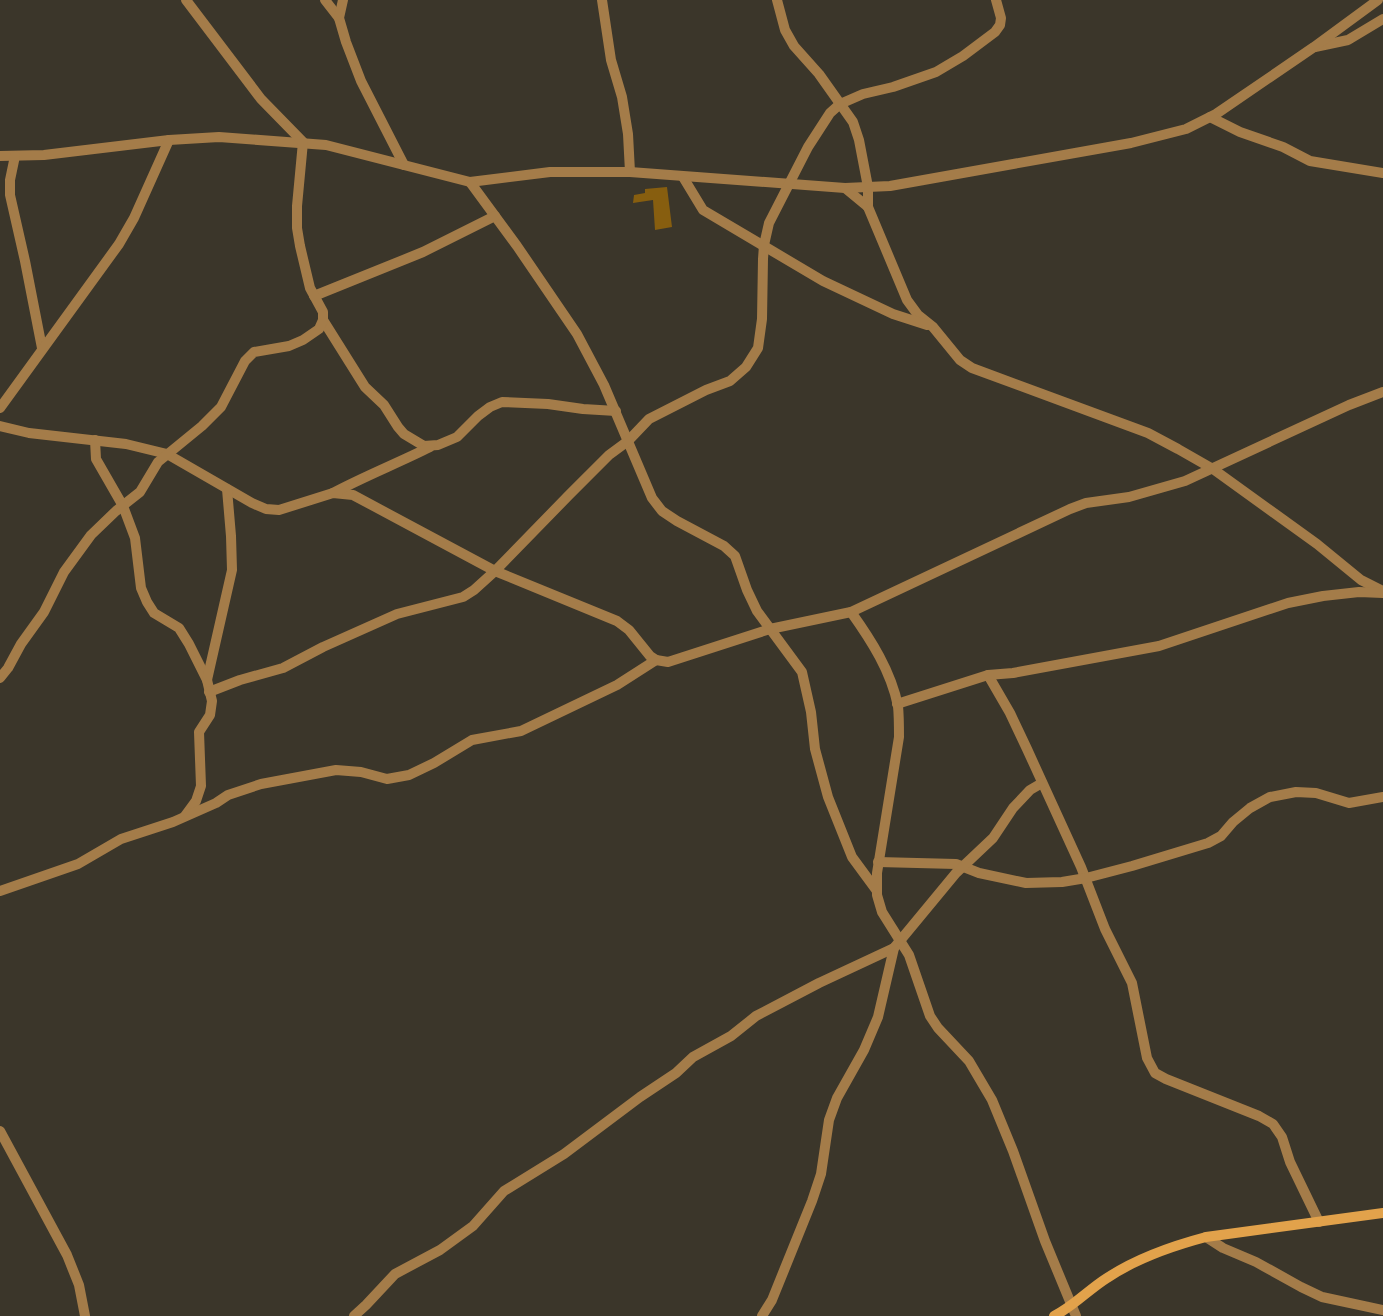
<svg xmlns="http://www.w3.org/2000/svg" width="1383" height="1316" viewBox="0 0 1383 1316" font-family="Georgia,serif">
	<rect width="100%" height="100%" fill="#3b362a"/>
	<!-- building -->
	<path fill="#875e0f" d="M667,187L672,227L655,230L653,200L633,203L634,195L645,193V189Z"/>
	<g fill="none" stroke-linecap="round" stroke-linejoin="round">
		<!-- street -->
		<g stroke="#a47c49" stroke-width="10">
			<path d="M325,0L339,18"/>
			<path d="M343,0L339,18L346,42L361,81L404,165"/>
			<path d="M602,0L611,60L622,97L628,134L630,172"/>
			<path d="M777,0L785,30L794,46L819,74L853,122L859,140L868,187V207L907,300L918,315L933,327L960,360L972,368L1148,433L1178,449L1213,469L1317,544L1361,580L1383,591"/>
			<path d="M1315,47L1348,40L1383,19"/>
			<path d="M1210,117L1240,132L1283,147L1310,161L1383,173"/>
			<path d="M0,156L44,155L169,140L219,137L326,145L470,182L550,172H630L845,188L890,186L1131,143L1186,129L1216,114L1314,47L1378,0"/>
			<path d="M15,156L10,180V195L25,261L42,348"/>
			<path d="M683,177L703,210L823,281L893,314L927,325"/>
			<path d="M470,182L517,246L577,334L604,385L652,498L662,511L677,521L724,546L735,556L747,590L757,611L802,672L811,712L815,749L828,797L852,857L877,891"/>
			<path d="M845,188L868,207"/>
			<path d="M314,296L423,252L495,216"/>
			<path d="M323,320L365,387L384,405L398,427L404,434L424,446L438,445L457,437L478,416L490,407L502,402L548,404L583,409L616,411"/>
			<path d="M0,408L119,244L134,218L169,140"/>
			<path d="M0,426L29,433L126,444L167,454L252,503L266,509L279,510L333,493L353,495L495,571L617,621L629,630L650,656L656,660L668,662L770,629L851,612L1070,509L1086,503L1129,497L1185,481L1349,405L1383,392"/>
			<path d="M95,440L96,459L123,506L135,538L141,588L147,602L154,613L179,628L189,644L207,680L212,701L210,715L199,732L201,786L196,801L185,816"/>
			<path d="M333,493C365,476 398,463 430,447"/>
			<path d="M851,612C871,640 891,671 898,706C899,716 899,726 899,737L877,873V895L882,912L909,955L930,1016L938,1028L969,1061L992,1100L1013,1151L1045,1241L1076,1316"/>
			<path d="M988,675L1010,713L1027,749L1081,867L1105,929L1132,983L1147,1058L1155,1073L1166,1079L1259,1116L1273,1124L1282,1137L1290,1162L1319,1222"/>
			<path d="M0,678L8,668L21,644L44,612L64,572L91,535L116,511L140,492L158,462L202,426L221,407L245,361L254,352L289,346L303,340L319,329L323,320V312L310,288L300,246L297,228V206L303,142L261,99L186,0"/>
			<path d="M207,680L232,570L231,536L227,489"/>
			<path d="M209,692L240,680L283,668L323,647L397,614L463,597L474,590L495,571L569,495L609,455L628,441L649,419L706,390L730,381L746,367L758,348L762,319L763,259L764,245L769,223L808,147L830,113L840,104L863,94L893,87L936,72L963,56L995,32L1000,25L1001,18L996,0"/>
			<path d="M897,704L988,675L1013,673L1159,646L1288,603L1323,596L1359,592L1383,593"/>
			<path d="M878,862L956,864L979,873L1026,883L1062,882L1086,878L1132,866L1208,843L1221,836L1233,822L1250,808L1270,797L1296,792L1316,793L1349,803L1383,797"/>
			<path d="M0,891L78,864L121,839L173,822L216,803L228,795L261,784L336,770L361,772L387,779L409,775L434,763L472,740L521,731L617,685L656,660"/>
			<path d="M0,1131L67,1255L79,1285L85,1316"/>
			<path d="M1206,1237L1223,1248L1256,1262L1301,1287L1322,1297L1383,1310"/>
			<path d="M354,1316L366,1305L395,1274L440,1250L473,1226L504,1191L564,1154L640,1097L676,1073L693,1057L731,1036L756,1016L819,983L894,948"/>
			<path d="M762,1316L772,1300L812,1201L821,1174L829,1120L837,1098L864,1050L878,1017L894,948L956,873L993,838L1013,808L1030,790L1042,783"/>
		</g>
		<!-- secondary -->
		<path stroke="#e2a24b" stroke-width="10" d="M1054,1316C1074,1306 1088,1290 1107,1278C1137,1258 1172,1246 1206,1237L1383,1213"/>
	</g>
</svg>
